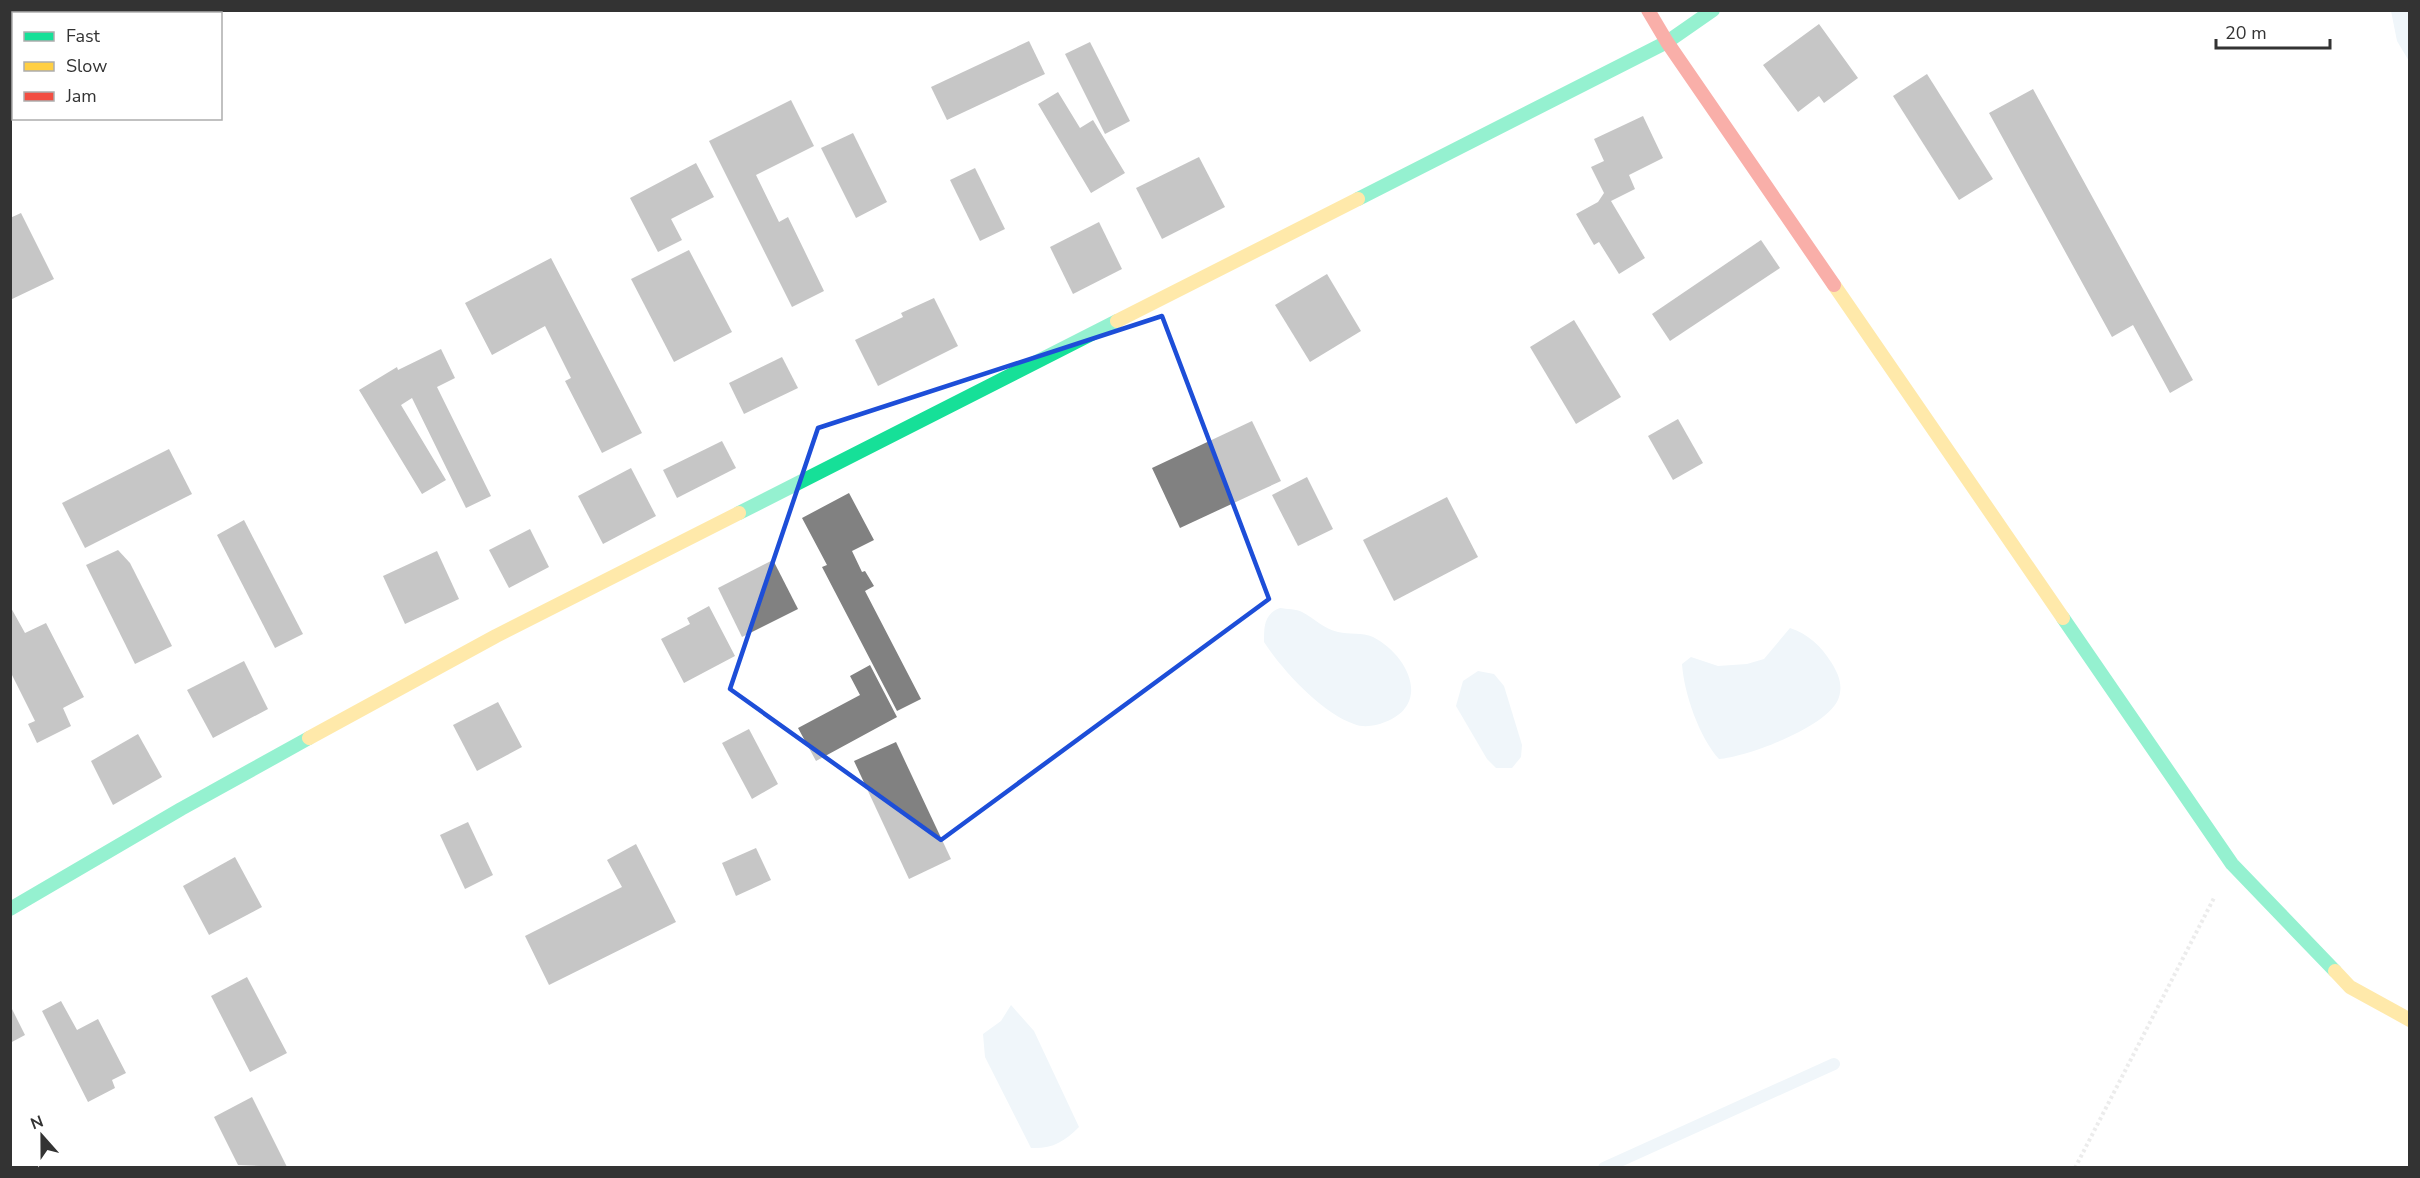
<svg xmlns="http://www.w3.org/2000/svg" width="2420" height="1178" viewBox="0 0 2420 1178" font-family="'Nunito Sans',sans-serif">
	<rect width="100%" height="100%" fill="#fff"/>
	<!-- water -->
	<g fill="#ddebf3">
		<path d="M2391,11H2409V61L2397,41Z"/>
		<path d="M1280,608C1286,609 1297,609 1302,612C1314,618 1324,629 1338,632C1349,635 1362,632 1373,637C1408,655 1432,704 1385,722C1376,726 1363,728 1354,724C1322,713 1282,670 1264,642C1264,626 1264,614 1280,608Z"/>
		<path d="M1790,628C1808,634 1821,646 1831,662C1838,673 1843,684 1839,697C1831,726 1747,757 1719,759C1699,737 1684,693 1682,664L1691,657L1718,666L1747,664L1764,659Z"/>
		<path d="M1478,671L1494,674L1504,686L1522,745L1521,757L1512,768H1496L1487,759L1456,706L1463,681Z"/>
		<path d="M1011,1005L1034,1031L1079,1127C1064,1142 1052,1149 1031,1148L985,1057L983,1034L1001,1021Z"/>
	</g>
	<g fill="none" stroke-linecap="round" stroke-linejoin="round">
		<!-- stream -->
		<path stroke="#ddebf3" stroke-width="12" d="M1604,1168L1834,1064"/>
	</g>
	<!-- building -->
	<g fill="#818181">
		<path d="M1819,24L1858,78L1824,103L1819,96L1798,112L1763,65Z"/>
		<path d="M1029,41L1045,74L947,120L931,87Z"/>
		<path d="M1090,42L1130,121L1105,134L1065,54Z"/>
		<path d="M1927,74L1993,179L1959,200L1893,96Z"/>
		<path d="M2033,89L2193,380L2170,393L2133,325L2112,337L1989,113Z"/>
		<path d="M1058,92L1080,128L1093,120L1125,173L1091,193L1038,104Z"/>
		<path d="M791,100L814,146L756,175L779,222L788,217L824,291L792,307L709,141Z"/>
		<path d="M1643,116L1663,158L1629,175L1635,189L1611,201L1645,258L1619,274L1599,242L1594,245L1576,214L1598,202L1604,193L1591,167L1604,161L1594,139Z"/>
		<path d="M853,133L887,202L856,218L821,148Z"/>
		<path d="M1199,157L1225,207L1162,239L1136,188Z"/>
		<path d="M696,163L714,197L671,219L682,240L658,252L630,198Z"/>
		<path d="M975,168L1005,229L980,241L950,180Z"/>
		<path d="M21,213L54,279L10,300V218Z"/>
		<path d="M1099,222L1122,269L1073,294L1050,247Z"/>
		<path d="M1761,240L1780,268L1670,341L1652,314Z"/>
		<path d="M689,250L732,332L674,362L631,279Z"/>
		<path d="M551,258L642,433L602,453L565,381L571,378L545,326L492,355L465,303Z"/>
		<path d="M1327,274L1361,331L1310,362L1275,305Z"/>
		<path d="M934,298L958,346L878,386L855,340L903,317L901,313Z"/>
		<path d="M1574,320L1621,397L1576,424L1530,347Z"/>
		<path d="M441,349L455,378L437,387L491,496L466,508L412,398L401,405L446,480L422,494L359,390L397,367L398,370Z"/>
		<path d="M782,357L798,388L744,414L729,383Z"/>
		<path d="M1678,419L1703,463L1673,480L1648,436Z"/>
		<path d="M1252,421L1281,481L1180,528L1152,468Z"/>
		<path d="M722,441L736,468L677,498L663,470Z"/>
		<path d="M169,449L192,494L85,548L62,503Z"/>
		<path d="M631,468L656,516L603,544L578,496Z"/>
		<path d="M1307,477L1333,529L1298,546L1272,495Z"/>
		<path d="M849,493L874,540L852,551L862,572L865,571L874,586L865,591L921,699L897,711L822,567L827,565L802,518Z"/>
		<path d="M1447,497L1478,557L1394,601L1363,540Z"/>
		<path d="M244,520L303,634L275,648L217,535Z"/>
		<path d="M530,529L549,567L509,588L489,550Z"/>
		<path d="M118,550L130,563L172,646L135,664L86,565Z"/>
		<path d="M437,551L459,599L405,624L383,576Z"/>
		<path d="M773,560L798,609L742,637L718,588Z"/>
		<path d="M10,606L25,633L46,623L84,697L63,708L71,726L37,743L28,724L35,721L10,671Z"/>
		<path d="M709,606L735,656L684,683L661,639L690,624L687,618Z"/>
		<path d="M244,661L268,709L213,738L187,690Z"/>
		<path d="M870,665L897,717L816,761L798,728L860,695L850,676Z"/>
		<path d="M498,702L522,747L477,771L453,725Z"/>
		<path d="M749,729L778,784L752,799L722,743Z"/>
		<path d="M138,734L162,777L113,805L91,761Z"/>
		<path d="M896,742L951,859L909,879L854,761Z"/>
		<path d="M468,822L493,875L465,889L440,835Z"/>
		<path d="M636,844L676,922L549,985L525,936L622,887L607,860Z"/>
		<path d="M756,848L771,880L736,896L722,863Z"/>
		<path d="M235,857L262,907L209,935L183,886Z"/>
		<path d="M247,977L287,1053L250,1072L211,996Z"/>
		<path d="M61,1001L77,1030L98,1019L126,1073L112,1080L115,1088L88,1102L42,1011Z"/>
		<path d="M10,1005L25,1035L10,1043Z"/>
		<path d="M252,1097L287,1167L238,1165L214,1117Z"/>
	</g>
	<g fill="none" stroke-linecap="round" stroke-linejoin="round">
		<!-- path -->
		<path stroke="#d6d6d6" stroke-width="4" stroke-dasharray="3 3" stroke-linecap="butt" d="M2075,1168L2215,896"/>
		<!-- fast -->
		<g stroke="#16e098" stroke-width="14">
			<path d="M1358,199L1667,42L1713,10"/>
			<path d="M739,513L1117,321"/>
			<path d="M2063,618L2232,864L2335,971"/>
			<path d="M10,909L181,809L309,738"/>
		</g>
		<!-- slow -->
		<g stroke="#ffcf43" stroke-width="14">
			<path d="M1834,285L2063,618"/>
			<path d="M1117,321L1358,199"/>
			<path d="M309,738L496,636L739,513"/>
			<path d="M2335,971L2350,987L2410,1020"/>
		</g>
		<!-- jam -->
		<path stroke="#f24e42" stroke-width="14" d="M1648,10L1667,42L1834,285"/>
	</g>
	<!-- marked area -->
	<path d="M0 0H2420V1178H0ZM1162,316L1269,599L941,840L730,689L818,428Z" fill="#fff" fill-opacity=".55" fill-rule="evenodd"/>
	<path fill="none" stroke="#1d4ed8" stroke-width="4.5" stroke-linejoin="round" d="M1162,316L1269,599L941,840L730,689L818,428Z"/>
	<!-- border -->
	<rect width="2420" height="1178" fill="none" stroke="#333333" stroke-width="24"/>
	<!-- legend -->
	<rect x="12" y="12" width="210" height="108" fill="#ffffff" stroke="#adadad" stroke-width="1.5"/>
	<rect x="24" y="32" width="30" height="9" fill="#16e098" stroke="#adadad" stroke-width="1.5"/>
	<text x="66" y="42" font-size="18" fill="#333333">Fast</text>
	<rect x="24" y="62" width="30" height="9" fill="#ffcf43" stroke="#adadad" stroke-width="1.5"/>
	<text x="66" y="72" font-size="18" fill="#333333">Slow</text>
	<rect x="24" y="92" width="30" height="9" fill="#f24e42" stroke="#adadad" stroke-width="1.5"/>
	<text x="66" y="102" font-size="18" fill="#333333">Jam</text>
	<!-- north arrow -->
	<g transform="translate(42 1136) rotate(339)" stroke="#ffffff" stroke-width="4.5" paint-order="stroke">
	<path d="M0-4.5L10 22L0 15L-10 22Z" fill="#333333"/>
	<text y="-9" font-size="16" font-weight="bold" text-anchor="middle" fill="#333333">N</text>
	</g>
	<!-- scale -->
	<path d="M2216 39v9h114v-9" fill="none" stroke="#333333" stroke-width="3"/>
	<text x="2225" y="39" font-size="18" fill="#333333" stroke="#ffffff" stroke-width="4.5" paint-order="stroke">20 m</text>
</svg>
